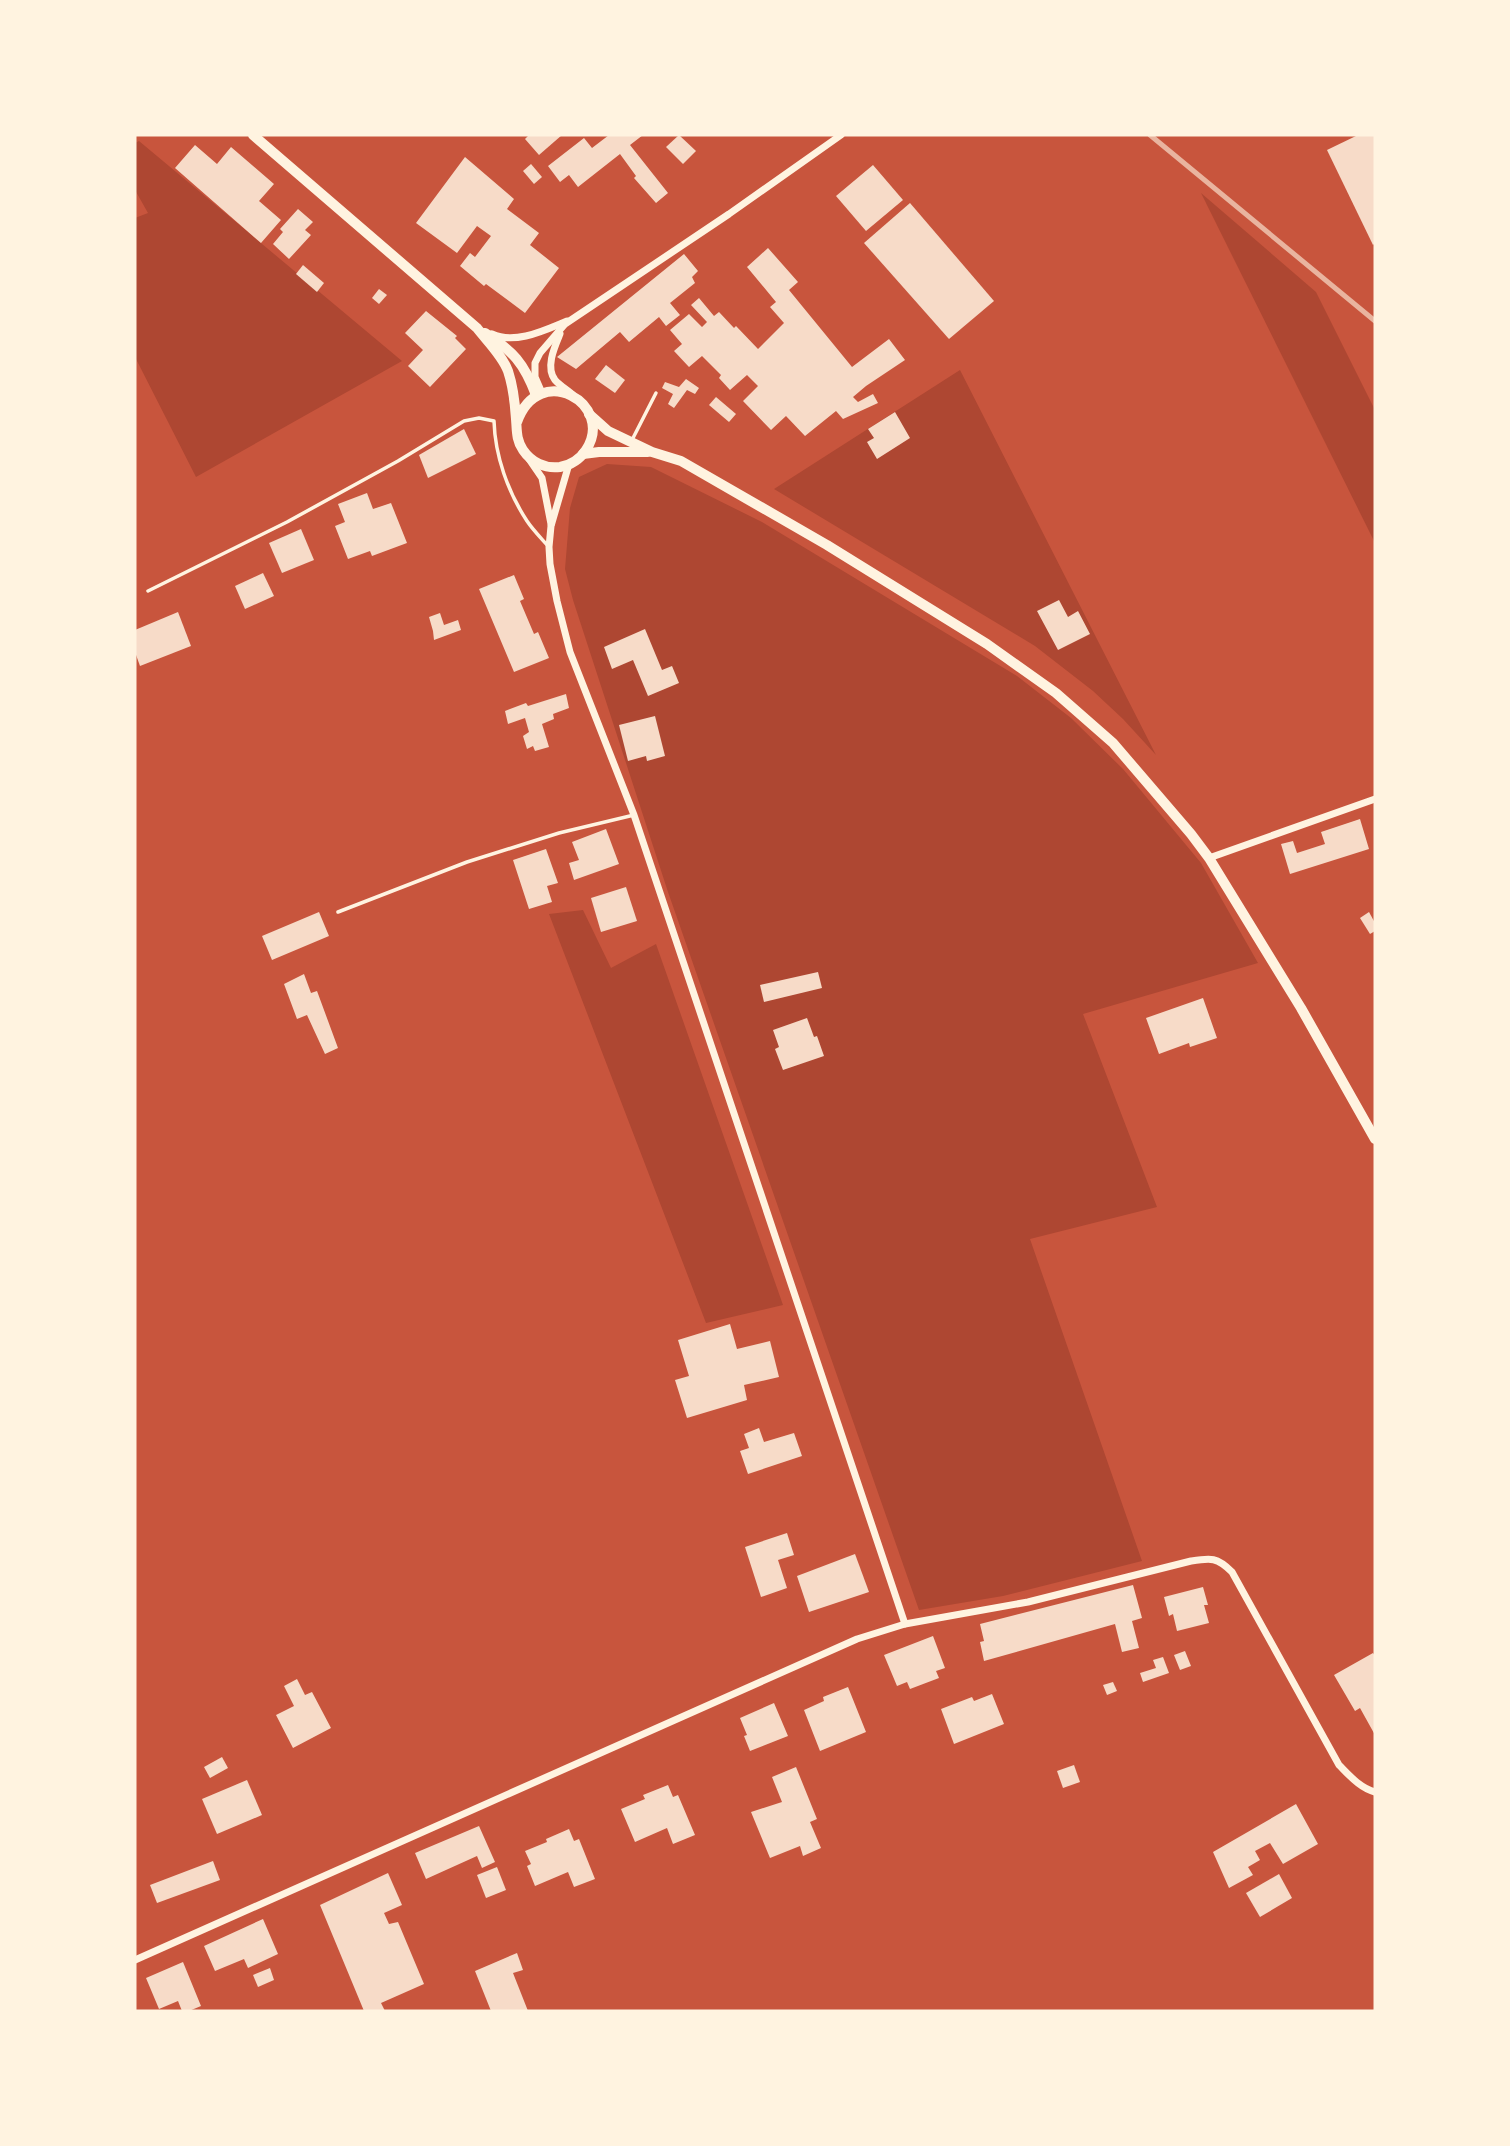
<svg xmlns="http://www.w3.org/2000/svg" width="1510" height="2146" viewBox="0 0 1510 2146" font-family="'Public Sans',sans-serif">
	<rect width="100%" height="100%" fill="#c8553d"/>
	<!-- green -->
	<g fill="#ae4732">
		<path d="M139,141L402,361L196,477L135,357V218L148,213L135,190V143Z"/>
		<path d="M1201,193L1316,292L1375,410V543Z"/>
		<path d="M960,370L1156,755L1123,719L1093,691L1035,646L774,489Z"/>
		<path d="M607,464L651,467L762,522L1017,676L1071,718L1123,769L1201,863L1258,963L1083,1014L1157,1207L1030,1239L1142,1561L1003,1596L919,1610L668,892L573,600L565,569L570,508L579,477Z"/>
		<path d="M583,910L611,968L656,944L783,1305L706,1323L549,914Z"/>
	</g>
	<!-- building -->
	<g fill="#f7dbc8">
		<path d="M529,135H562L539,155L525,139Z"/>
		<path d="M609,135H643L630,145L668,193L656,203L634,178L636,176L620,154L578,187L569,175L560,182L548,166L584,138L592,148Z"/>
		<path d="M679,135L696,151L683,164L666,147Z"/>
		<path d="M1358,135H1375V243L1373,245L1327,150Z"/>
		<path d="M195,145L217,164L231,147L274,184L259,201L281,220L261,243L175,168Z"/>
		<path d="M465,157L514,199L507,209L539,233L530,245L559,268L525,313L486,284L484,286L460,266L470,253L475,257L491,236L477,226L457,253L416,223Z"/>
		<path d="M531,164L542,177L534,184L523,171Z"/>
		<path d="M873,165L903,200L866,231L836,196Z"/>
		<path d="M910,203L994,301L949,339L864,243Z"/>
		<path d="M298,209L313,222L305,230L311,235L289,259L273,244L283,232L280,229Z"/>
		<path d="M768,248L798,282L789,290L852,367L889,339L905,360L866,386L853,397L858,402L873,394L878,403L843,419L836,411L805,436L786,416L771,430L743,401L758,386L747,375L730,390L719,378L721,375L702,356L689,367L674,351L682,344L670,330L689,314L702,327L707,322L691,305L699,298L714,316L719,312L734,328L736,326L758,349L784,323L770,307L776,302L747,267Z"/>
		<path d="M684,254L698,271L692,277L695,283L670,303L680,315L666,326L659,317L629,342L620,332L576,369L557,357Z"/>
		<path d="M303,265L324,283L317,292L296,274Z"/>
		<path d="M379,289L387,295L379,304L372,298Z"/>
		<path d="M426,311L457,336L455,338L466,349L430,387L408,366L423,350L405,333Z"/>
		<path d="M606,365L625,380L615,393L595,379Z"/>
		<path d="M686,379L699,388L695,394L687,390L674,408L668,404L673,394L662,388L665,382L679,387Z"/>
		<path d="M716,397L736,414L729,422L709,405Z"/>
		<path d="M895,412L910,438L877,459L867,442L874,438L868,429Z"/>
		<path d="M464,429L476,454L428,478L419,455Z"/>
		<path d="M367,493L373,509L391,503L407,543L372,556L370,551L348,559L335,526L345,522L338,504Z"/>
		<path d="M301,529L314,560L282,573L269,543Z"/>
		<path d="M263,573L274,596L245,609L235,586Z"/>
		<path d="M514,575L524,599L520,601L534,634L538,632L549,658L514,672L479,589Z"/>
		<path d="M1059,600L1068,617L1078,611L1090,634L1058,650L1037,611Z"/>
		<path d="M178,612L191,646L140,666L135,652V630Z"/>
		<path d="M440,613L444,625L458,620L461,630L434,640L433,631L429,617Z"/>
		<path d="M645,629L662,670L672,666L679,683L648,696L633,660L612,669L604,647Z"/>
		<path d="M566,694L569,708L553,714L554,719L542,724L549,747L535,751L533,746L527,749L523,736L529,732L525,718L508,724L505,711L526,703L528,706Z"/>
		<path d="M655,716L665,756L647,761L646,756L628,761L619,725Z"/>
		<path d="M1360,819L1369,849L1290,874L1281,844L1293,841L1297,853L1325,844L1321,832Z"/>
		<path d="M606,829L619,864L574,880L569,863L579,860L572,842Z"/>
		<path d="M546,849L558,883L547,886L552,902L529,909L513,860Z"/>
		<path d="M626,887L637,921L601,932L591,898Z"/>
		<path d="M319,912L329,936L272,960L262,936Z"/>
		<path d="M1369,912L1375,923V931L1370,934L1360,918Z"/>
		<path d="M818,972L822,988L764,1002L760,985Z"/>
		<path d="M304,974L311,993L317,991L338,1048L325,1054L307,1015L297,1019L284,984Z"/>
		<path d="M1203,998L1217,1038L1190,1047L1189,1043L1159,1054L1146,1018Z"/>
		<path d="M807,1018L814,1037L817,1036L824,1056L783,1070L775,1049L779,1047L773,1030Z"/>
		<path d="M730,1324L737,1349L770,1341L779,1377L744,1385L747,1400L687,1418L675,1380L689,1376L678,1340Z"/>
		<path d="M759,1428L764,1442L794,1433L802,1456L748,1474L740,1451L749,1448L744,1434Z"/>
		<path d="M787,1533L794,1555L778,1560L787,1588L761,1597L745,1547Z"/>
		<path d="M855,1554L869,1592L809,1612L797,1576Z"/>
		<path d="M1133,1585L1142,1618L1132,1621L1139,1648L1122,1652L1115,1624L984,1661L980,1642L984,1641L980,1624Z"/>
		<path d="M1203,1587L1208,1605H1204L1209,1623L1177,1631L1173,1614L1169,1616L1164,1597Z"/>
		<path d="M933,1636L945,1668L936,1671L939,1678L910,1689L907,1682L897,1686L884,1655Z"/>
		<path d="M1185,1651L1191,1666L1180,1670L1174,1655Z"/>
		<path d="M1373,1653L1375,1656V1735L1360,1708L1355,1711L1334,1675Z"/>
		<path d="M1163,1657L1169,1673L1143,1682L1140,1673L1156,1668L1153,1660Z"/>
		<path d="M297,1679L305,1695L312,1692L331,1728L293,1748L276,1715L294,1706L284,1686Z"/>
		<path d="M1113,1682L1117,1691L1107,1695L1103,1685Z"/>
		<path d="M848,1687L866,1732L820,1751L804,1710L824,1701L823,1697Z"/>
		<path d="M992,1694L1004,1724L954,1744L941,1709L972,1697L974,1701Z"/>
		<path d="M774,1703L788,1736L750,1751L744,1736L747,1735L740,1718Z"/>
		<path d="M222,1757L228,1768L210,1778L204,1767Z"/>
		<path d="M1074,1765L1080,1782L1063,1788L1057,1771Z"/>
		<path d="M796,1767L817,1819L810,1822L821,1848L803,1856L800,1846L770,1858L751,1812L782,1802L772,1777Z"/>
		<path d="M247,1780L262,1815L217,1834L202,1799Z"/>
		<path d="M668,1785L673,1797L678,1795L695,1835L673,1844L667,1828L635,1842L621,1809L645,1799L643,1795Z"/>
		<path d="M1296,1804L1318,1844L1283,1864L1270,1843L1255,1851L1260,1860L1248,1867L1253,1875L1229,1888L1213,1852Z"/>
		<path d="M479,1826L495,1862L482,1868L477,1856L426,1879L415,1853Z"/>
		<path d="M569,1829L574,1841L579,1839L595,1879L574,1887L568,1872L535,1886L527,1866L531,1864L525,1851L547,1842L546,1839Z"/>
		<path d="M213,1861L220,1880L157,1903L150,1885Z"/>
		<path d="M497,1867L506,1890L486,1898L477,1875Z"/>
		<path d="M388,1873L402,1905L384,1913L389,1924L398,1922L424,1984L381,2003L385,2011H364L320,1905Z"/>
		<path d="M1279,1874L1292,1898L1260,1917L1246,1893Z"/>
		<path d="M263,1919L278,1954L248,1968L244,1959L215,1971L204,1946Z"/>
		<path d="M517,1953L523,1970L513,1973L528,2011H491L475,1971Z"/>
		<path d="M183,1962L201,2006L189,2011H182L178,2001L159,2009L146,1978Z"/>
		<path d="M270,1968L274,1980L258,1987L253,1975Z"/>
	</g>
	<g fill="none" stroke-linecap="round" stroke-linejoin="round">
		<!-- service -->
		<g stroke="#fff3e0" stroke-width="3.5">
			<path d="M632,440L656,393"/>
			<path d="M148,591L287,522L398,461L464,421L479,418L494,421C495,456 508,492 527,521C533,530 541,538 548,546"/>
			<path d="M338,912L467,862L559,833L634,815"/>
		</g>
		<!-- minor -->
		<g stroke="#fff3e0" stroke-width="7">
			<path d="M492,334C515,345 545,330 567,321"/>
			<path d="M560,334C555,346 545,367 555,380C560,386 568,390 573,395"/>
			<path d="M542,393L535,377V363L540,353L565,324L729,214L841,135"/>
			<path d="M529,459L542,478L551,524"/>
			<path d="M569,464L551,526L549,547L550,564L557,601L570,652L634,815L905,1624"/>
			<path d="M1209,858L1375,799"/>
			<path d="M135,1960L857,1639L905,1624L1028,1602L1191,1561C1211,1558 1217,1557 1232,1572L1339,1765C1350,1776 1360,1788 1375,1792"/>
		</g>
		<!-- tertiary -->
		<g stroke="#fff3e0" stroke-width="10">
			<path d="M253,135L477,328C487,341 502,355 508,371C513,386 515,403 516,419C517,430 516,440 523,450C531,462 545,469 560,467C571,465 580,459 586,450C616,404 539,360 517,422"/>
			<path d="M485,333C513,351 524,363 536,395"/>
			<path d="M589,414L608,431L652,452L681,461L827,545L987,644L1056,693L1113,743L1191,834L1209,858L1301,1008L1375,1139"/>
			<path d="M583,454L599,452H648"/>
		</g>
		<!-- rail -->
		<path stroke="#e9b49f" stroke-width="5" d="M1150,135L1375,321"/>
	</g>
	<!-- border -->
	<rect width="1510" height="2146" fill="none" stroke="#fff3e0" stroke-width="273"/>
</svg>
